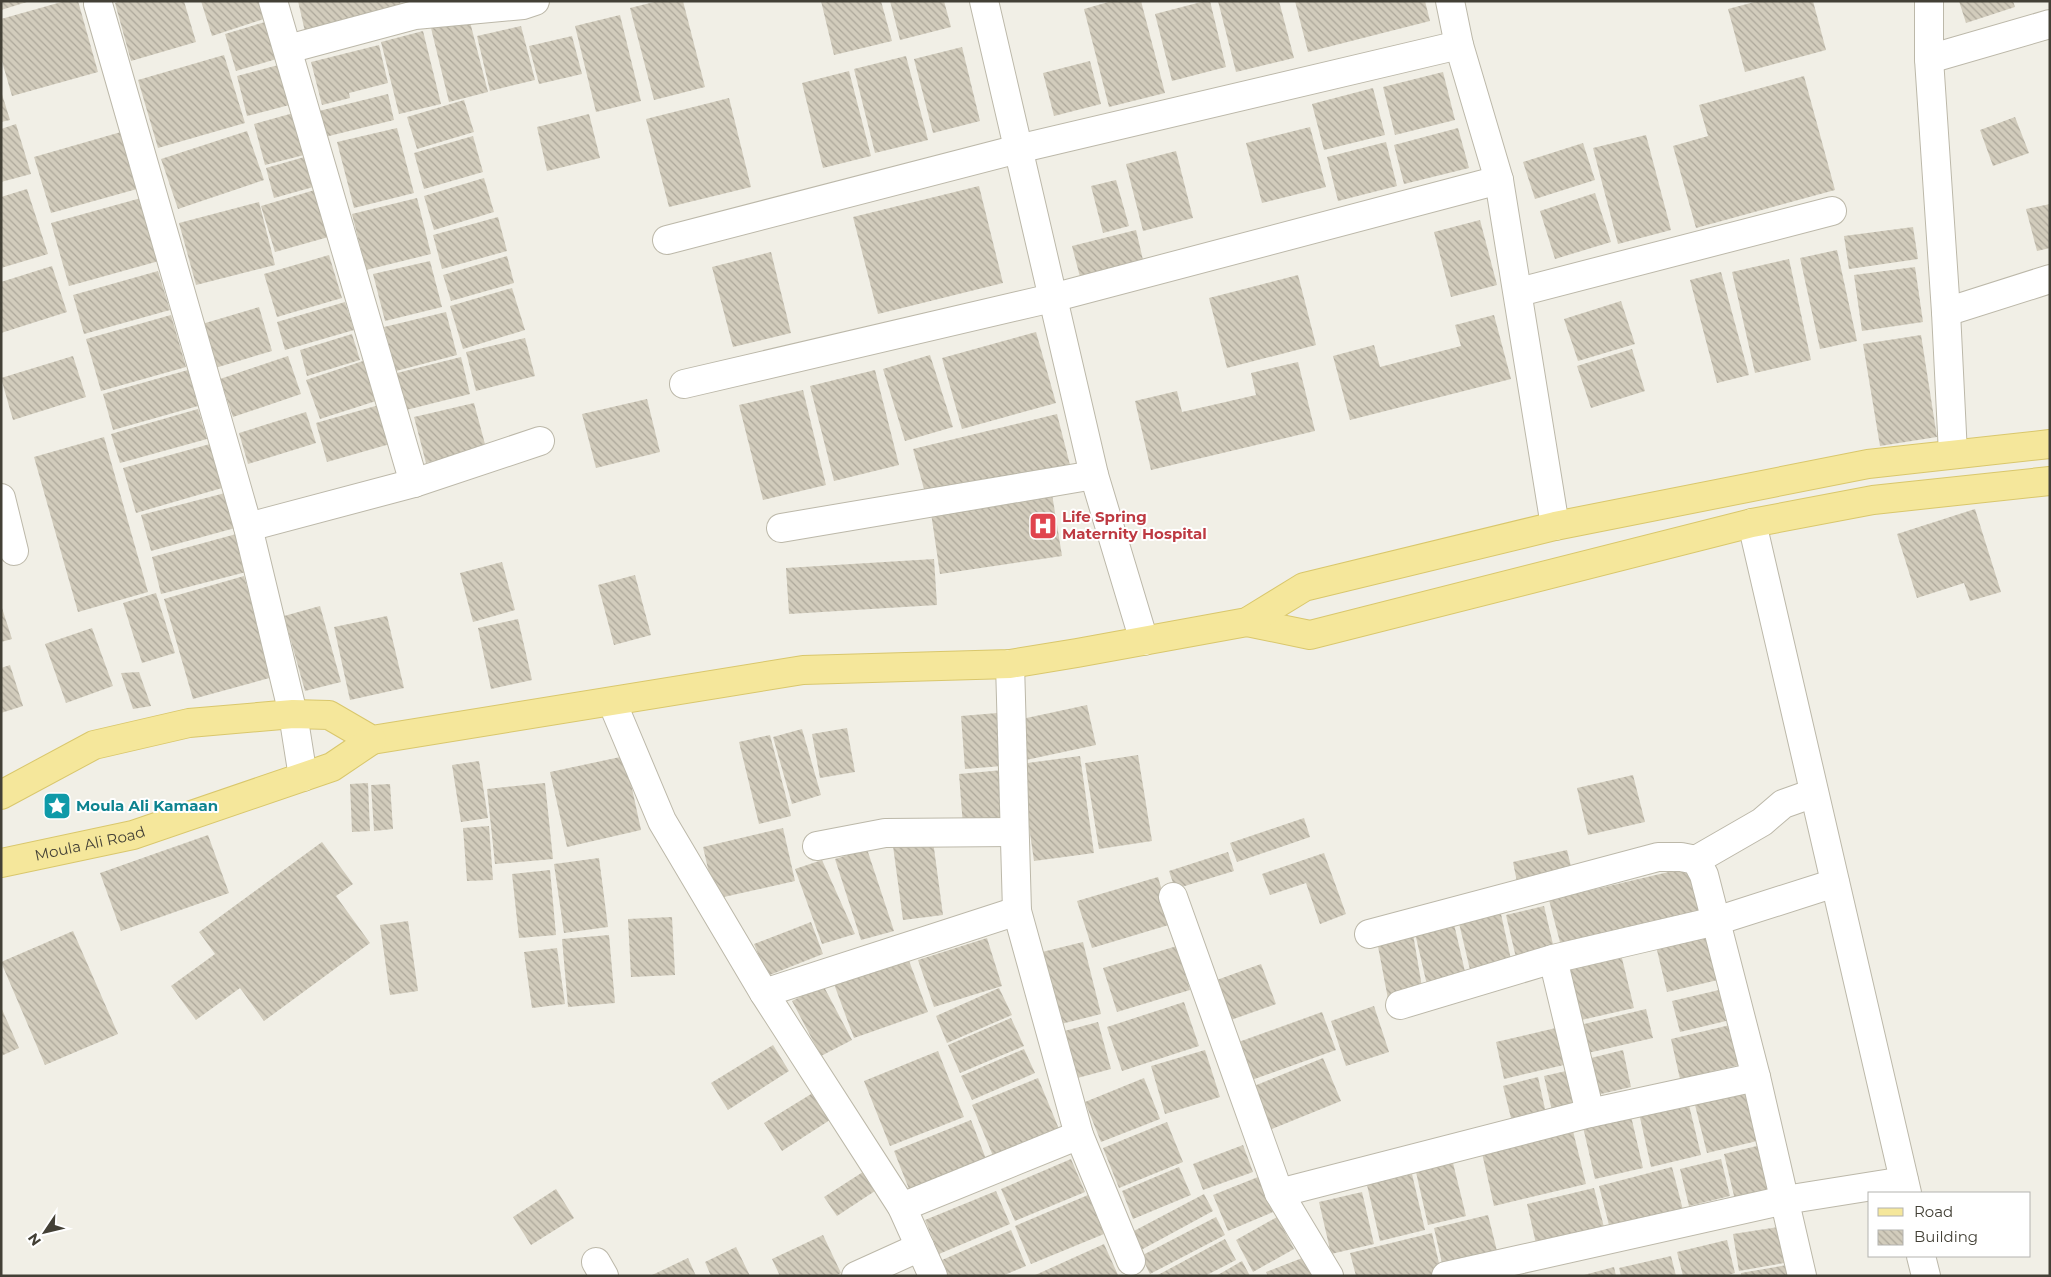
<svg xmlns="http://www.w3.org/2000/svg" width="2051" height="1277" viewBox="0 0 2051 1277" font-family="Montserrat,sans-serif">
	<defs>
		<pattern id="building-back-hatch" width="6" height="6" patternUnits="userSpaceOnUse" patternTransform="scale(1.25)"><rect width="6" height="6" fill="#d2ccbc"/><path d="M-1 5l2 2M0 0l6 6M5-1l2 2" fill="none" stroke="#aca79a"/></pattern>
	</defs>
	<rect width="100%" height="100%" fill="#f1efe6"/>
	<!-- building -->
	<g fill="url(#building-back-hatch)">
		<path d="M1,1H27V2L1,10Z"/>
		<path d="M65,1H78L98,72L12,96L1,58V19Z"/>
		<path d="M121,1H184L196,42L131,61L115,3Z"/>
		<path d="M201,1H272L276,15L212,36Z"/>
		<path d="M298,1H400L402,12L306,36Z"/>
		<path d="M658,1H683L705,87L654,100L630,8Z"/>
		<path d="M821,1H881L892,41L834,55Z"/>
		<path d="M890,1H944L951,27L900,40Z"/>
		<path d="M1112,1H1141L1165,93L1109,107L1084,9Z"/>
		<path d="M1205,1H1210L1226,67L1172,81L1155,14Z"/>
		<path d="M1218,1H1279L1294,58L1236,72Z"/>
		<path d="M1295,1H1425L1430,21L1308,52Z"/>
		<path d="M1758,1H1813L1826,50L1745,72L1728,9Z"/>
		<path d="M1959,1H2013L2015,7L1966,23Z"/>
		<path d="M620,15L641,101L596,112L575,26Z"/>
		<path d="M469,18L488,92L449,102L431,28Z"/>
		<path d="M272,20L283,57L236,71L225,34Z"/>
		<path d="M521,26L535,80L490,91L477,36Z"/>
		<path d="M423,31L441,104L399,114L381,42Z"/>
		<path d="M572,36L582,74L539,84L529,46Z"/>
		<path d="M379,45L388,83L349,93L350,98L322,105L311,62Z"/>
		<path d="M962,47L980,121L933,133L914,59Z"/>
		<path d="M224,55L245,123L158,148L138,80Z"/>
		<path d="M906,56L928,140L875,153L854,69Z"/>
		<path d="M1090,61L1101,104L1054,116L1043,73Z"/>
		<path d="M286,63L297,103L247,116L237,76Z"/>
		<path d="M849,71L871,156L823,168L802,83Z"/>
		<path d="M1443,72L1455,120L1395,135L1383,87Z"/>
		<path d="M1804,76L1835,190L1696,228L1673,146L1708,136L1699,105Z"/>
		<path d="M1373,88L1385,135L1324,150L1312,104Z"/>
		<path d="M1,91L10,120L1,122Z"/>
		<path d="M388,94L394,120L325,137L319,111Z"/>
		<path d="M729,98L751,187L669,207L646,119Z"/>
		<path d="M464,100L474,132L417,149L407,117Z"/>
		<path d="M297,112L308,154L265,165L254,124Z"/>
		<path d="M589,114L600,158L547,171L537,127Z"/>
		<path d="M2015,117L2029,153L1993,166L1980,130Z"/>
		<path d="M16,124L31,174L1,182V129Z"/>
		<path d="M1310,127L1326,187L1262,203L1246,143Z"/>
		<path d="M397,128L414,193L354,208L337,142Z"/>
		<path d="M1458,128L1469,168L1404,184L1394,145Z"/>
		<path d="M247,131L264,180L178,209L161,159Z"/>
		<path d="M121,132L137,189L51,213L34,157Z"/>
		<path d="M1646,135L1671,230L1618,244L1593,148Z"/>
		<path d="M473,136L483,172L424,189L414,153Z"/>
		<path d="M1386,142L1397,186L1338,201L1327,157Z"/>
		<path d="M1583,143L1595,180L1535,199L1523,162Z"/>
		<path d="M1176,151L1193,218L1143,231L1126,164Z"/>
		<path d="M308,156L317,186L274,198L266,168Z"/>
		<path d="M484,178L494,212L434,230L424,196Z"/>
		<path d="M1116,180L1129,226L1103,233L1091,186Z"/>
		<path d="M979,186L1003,283L878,314L853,217Z"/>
		<path d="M27,189L48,254L1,268V197Z"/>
		<path d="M318,189L332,236L275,252L261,206Z"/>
		<path d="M1595,193L1611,242L1555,259L1540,211Z"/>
		<path d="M141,198L159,261L69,286L51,223Z"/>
		<path d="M417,198L431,254L366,270L352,214Z"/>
		<path d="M259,202L275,265L196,285L179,223Z"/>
		<path d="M2050,204V248L2037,251L2026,209Z"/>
		<path d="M498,217L507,251L442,269L433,235Z"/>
		<path d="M1480,220L1497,285L1451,297L1434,232Z"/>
		<path d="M1913,227L1918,259L1849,269L1844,236Z"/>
		<path d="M1136,230L1143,260L1080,277L1072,246Z"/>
		<path d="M1837,250L1857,341L1820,349L1800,258Z"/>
		<path d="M771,252L791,333L733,347L712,267Z"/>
		<path d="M329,255L342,298L277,317L264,274Z"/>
		<path d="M507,256L514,283L451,301L443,275Z"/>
		<path d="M1789,259L1811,360L1755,373L1732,272Z"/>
		<path d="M430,261L442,307L385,321L373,274Z"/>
		<path d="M52,266L67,312L1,333V282Z"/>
		<path d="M1915,267L1923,322L1862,331L1854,275Z"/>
		<path d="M158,271L170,310L84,334L73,295Z"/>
		<path d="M1721,272L1749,375L1717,383L1690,280Z"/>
		<path d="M1298,275L1316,345L1227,368L1209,298Z"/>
		<path d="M512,288L525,330L463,349L450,306Z"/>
		<path d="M1621,301L1635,344L1578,361L1564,319Z"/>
		<path d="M345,302L354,330L285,350L277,322Z"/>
		<path d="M259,307L272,351L215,368L202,324Z"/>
		<path d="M446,312L457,355L396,371L384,327Z"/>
		<path d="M171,315L186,367L101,391L86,339Z"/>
		<path d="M1494,315L1511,379L1350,420L1333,356L1374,345L1380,367L1461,346L1455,325Z"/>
		<path d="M1036,332L1056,403L962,429L942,358Z"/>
		<path d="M352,334L360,360L307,376L300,350Z"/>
		<path d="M1921,335L1937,437L1880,446L1863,344Z"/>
		<path d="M525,338L535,376L476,391L466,352Z"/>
		<path d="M1632,349L1645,391L1591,408L1577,366Z"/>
		<path d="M930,355L953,427L905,441L883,369Z"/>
		<path d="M73,356L86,397L13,420L1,378Z"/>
		<path d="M288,356L301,394L233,417L220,379Z"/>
		<path d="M461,357L470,394L402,411L393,374Z"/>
		<path d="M363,361L376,401L320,419L306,380Z"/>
		<path d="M1298,362L1315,431L1151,470L1135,401L1177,391L1182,412L1256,395L1251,373Z"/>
		<path d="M188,370L198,406L113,430L103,394Z"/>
		<path d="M875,370L899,465L834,481L810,386Z"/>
		<path d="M803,390L826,485L763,500L739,405Z"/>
		<path d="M647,399L660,452L596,468L582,414Z"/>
		<path d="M474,403L486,448L426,463L414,417Z"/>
		<path d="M379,405L390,444L327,462L316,423Z"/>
		<path d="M198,409L207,439L120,463L111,434Z"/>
		<path d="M306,412L316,443L248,464L239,433Z"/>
		<path d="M1057,414L1070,465L927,500L913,449Z"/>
		<path d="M104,437L148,592L78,612L34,457Z"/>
		<path d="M210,444L222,488L136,513L123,468Z"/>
		<path d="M225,493L235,528L151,551L141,515Z"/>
		<path d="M1052,494L1062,556L940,574L931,513Z"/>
		<path d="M1975,509L2001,592L1970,601L1964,583L1917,598L1897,534Z"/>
		<path d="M240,533L250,571L161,594L152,557Z"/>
		<path d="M934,559L937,605L789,614L786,568Z"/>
		<path d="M502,562L515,610L473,622L460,573Z"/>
		<path d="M635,575L651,635L614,645L598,585Z"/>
		<path d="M244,576L273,677L193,699L164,599Z"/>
		<path d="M156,593L175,653L142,663L123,603Z"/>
		<path d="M1,605L12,639L1,642Z"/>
		<path d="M320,606L341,682L305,691L284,616Z"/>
		<path d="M387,616L404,688L350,700L334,627Z"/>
		<path d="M518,619L532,680L491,689L478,628Z"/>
		<path d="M92,628L113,686L66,703L45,644Z"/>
		<path d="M10,665L23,706L1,713V668Z"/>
		<path d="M139,672L151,706L133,709L121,673Z"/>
		<path d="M1087,705L1096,745L1026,760L1017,720Z"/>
		<path d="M997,713L1002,766L965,769L961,716Z"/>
		<path d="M847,728L855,772L820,778L812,734Z"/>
		<path d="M802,729L821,795L792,804L773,737Z"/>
		<path d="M770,735L791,816L759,824L739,742Z"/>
		<path d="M1138,755L1152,841L1099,849L1085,763Z"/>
		<path d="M625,756L641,830L567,847L550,772Z"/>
		<path d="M1080,756L1094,853L1034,861L1020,764Z"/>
		<path d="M479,761L488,818L461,822L452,765Z"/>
		<path d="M1003,770L1008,822L963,826L959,774Z"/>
		<path d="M1633,775L1645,822L1588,835L1577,788Z"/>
		<path d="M368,783L370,831L352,832L350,784Z"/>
		<path d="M545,783L553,859L495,864L487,789Z"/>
		<path d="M390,784L393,829L374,831L371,785Z"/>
		<path d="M1304,818L1310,837L1237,862L1230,843Z"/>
		<path d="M489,826L493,880L467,881L463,828Z"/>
		<path d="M783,828L795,881L715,899L703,847Z"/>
		<path d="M208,835L229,893L121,931L100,873Z"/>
		<path d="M933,841L943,915L903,920L893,846Z"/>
		<path d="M322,842L353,884L336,896L370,943L264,1021L240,988L196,1020L171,986L215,954L199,932Z"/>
		<path d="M867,849L894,931L861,940L835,859Z"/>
		<path d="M1567,850L1574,879L1519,892L1513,862Z"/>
		<path d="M1228,852L1234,871L1175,889L1169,871Z"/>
		<path d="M1324,853L1346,914L1320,924L1306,883L1270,895L1262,874Z"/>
		<path d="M599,858L608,927L564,933L554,864Z"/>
		<path d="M822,860L855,934L822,944L795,869Z"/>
		<path d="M1690,867L1703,917L1562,950L1549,900Z"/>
		<path d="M550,870L556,935L519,938L512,874Z"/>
		<path d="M1158,877L1172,924L1092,948L1077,901Z"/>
		<path d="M1544,906L1555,953L1517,962L1506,915Z"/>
		<path d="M1501,914L1512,964L1471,974L1459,923Z"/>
		<path d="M672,917L675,975L631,977L628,919Z"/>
		<path d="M408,921L418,991L390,995L380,925Z"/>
		<path d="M811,922L823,954L767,976L754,944Z"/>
		<path d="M1454,924L1466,976L1427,985L1415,933Z"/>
		<path d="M73,931L118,1034L45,1065L1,962Z"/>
		<path d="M1413,934L1423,993L1388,999L1377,941Z"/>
		<path d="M1707,934L1718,980L1667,992L1656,946Z"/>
		<path d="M609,935L615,1003L568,1007L562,939Z"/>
		<path d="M987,938L1002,986L934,1007L918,960Z"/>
		<path d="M1083,942L1101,1014L1057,1025L1038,953Z"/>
		<path d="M1177,946L1190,990L1117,1012L1103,968Z"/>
		<path d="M557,948L565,1004L532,1008L524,952Z"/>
		<path d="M1620,950L1634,1008L1577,1021L1564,963Z"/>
		<path d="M908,958L928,1012L854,1038L834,984Z"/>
		<path d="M1261,964L1276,1004L1228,1021L1214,981Z"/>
		<path d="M823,985L852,1040L821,1056L792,1001Z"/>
		<path d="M999,988L1012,1015L947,1043L936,1016Z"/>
		<path d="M1719,990L1726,1021L1680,1032L1672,1001Z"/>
		<path d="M1184,1002L1199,1046L1122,1071L1107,1027Z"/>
		<path d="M1374,1006L1389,1052L1346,1066L1331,1021Z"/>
		<path d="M1,1007L19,1048L1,1056Z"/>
		<path d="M1646,1009L1653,1038L1579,1055L1572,1027Z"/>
		<path d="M1322,1012L1336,1050L1246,1082L1233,1044Z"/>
		<path d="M1011,1018L1024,1046L960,1073L948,1045Z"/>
		<path d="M1098,1022L1111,1069L1070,1080L1057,1033Z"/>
		<path d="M1730,1025L1739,1065L1680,1079L1671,1039Z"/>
		<path d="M1560,1027L1568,1064L1504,1079L1496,1042Z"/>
		<path d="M773,1045L789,1071L728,1110L711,1083Z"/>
		<path d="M1024,1049L1035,1073L972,1100L961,1076Z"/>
		<path d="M1205,1050L1220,1097L1165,1114L1151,1066Z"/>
		<path d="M1623,1050L1631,1087L1588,1097L1579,1061Z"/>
		<path d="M938,1051L964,1117L890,1146L864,1081Z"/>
		<path d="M1323,1058L1341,1101L1267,1131L1249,1088Z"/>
		<path d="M1575,1069L1584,1108L1553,1115L1544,1076Z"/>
		<path d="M1538,1077L1547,1118L1513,1126L1503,1086Z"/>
		<path d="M1038,1078L1059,1129L993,1156L972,1105Z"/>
		<path d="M1144,1078L1160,1119L1101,1142L1085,1102Z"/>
		<path d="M1744,1085L1757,1141L1707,1153L1693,1097Z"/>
		<path d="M816,1091L833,1118L782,1151L764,1123Z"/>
		<path d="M1688,1101L1701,1155L1651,1167L1639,1113Z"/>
		<path d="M1631,1116L1643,1168L1595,1179L1583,1127Z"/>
		<path d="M971,1120L986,1159L909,1189L894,1151Z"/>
		<path d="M1167,1122L1183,1162L1119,1188L1103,1148Z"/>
		<path d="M1573,1131L1586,1184L1494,1206L1482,1153Z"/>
		<path d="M1765,1144L1776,1190L1735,1200L1724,1154Z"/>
		<path d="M1243,1145L1253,1172L1203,1190L1193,1164Z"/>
		<path d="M1071,1159L1085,1192L1015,1221L1001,1189Z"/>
		<path d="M1721,1159L1730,1196L1689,1206L1680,1169Z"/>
		<path d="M1453,1163L1466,1216L1428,1225L1416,1172Z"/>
		<path d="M1179,1167L1191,1195L1133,1219L1122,1191Z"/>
		<path d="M1672,1167L1683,1210L1610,1229L1599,1186Z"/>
		<path d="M866,1170L878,1189L837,1216L824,1197Z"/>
		<path d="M1412,1174L1425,1230L1380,1241L1367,1185Z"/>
		<path d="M1258,1177L1273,1212L1228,1231L1213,1195Z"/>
		<path d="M1594,1188L1605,1231L1537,1248L1527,1204Z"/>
		<path d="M556,1189L574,1218L531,1245L513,1217Z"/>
		<path d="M996,1191L1010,1224L939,1254L925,1220Z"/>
		<path d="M1362,1192L1374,1244L1331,1254L1319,1202Z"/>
		<path d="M1204,1194L1213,1211L1141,1250L1132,1232Z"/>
		<path d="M1088,1195L1104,1234L1031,1264L1015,1226Z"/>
		<path d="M1488,1215L1499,1259L1444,1272L1434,1228Z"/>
		<path d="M1216,1217L1225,1235L1150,1274L1141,1256Z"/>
		<path d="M1277,1217L1294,1249L1253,1272L1236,1240Z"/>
		<path d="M1784,1226L1790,1262L1739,1271L1733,1234Z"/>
		<path d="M1011,1230L1026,1266L1002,1276H948L942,1260Z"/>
		<path d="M1432,1233L1441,1272L1427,1276H1356L1350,1253Z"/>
		<path d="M823,1235L841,1273L835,1276H780L772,1259Z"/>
		<path d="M1225,1239L1236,1260L1205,1276H1156Z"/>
		<path d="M1727,1240L1735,1273L1726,1276H1683L1677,1252Z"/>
		<path d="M1104,1244L1118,1275L1033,1276Z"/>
		<path d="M736,1247L750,1276H711L705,1262Z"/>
		<path d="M1310,1255L1318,1276H1268L1266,1272Z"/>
		<path d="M1671,1256L1676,1276H1621L1619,1268Z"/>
		<path d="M688,1258L696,1276H650Z"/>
		<path d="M1242,1261L1250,1276H1216Z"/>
		<path d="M1793,1264L1795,1276H1741V1273Z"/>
		<path d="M1614,1267L1616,1276H1584V1275Z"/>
	</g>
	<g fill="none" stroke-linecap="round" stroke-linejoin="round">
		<defs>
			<g id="minor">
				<path d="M273,1L414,483"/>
				<path d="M984,1L1094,475L1144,641"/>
				<path d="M1450,1L1459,45L1499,180L1555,526"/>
				<path d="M1929,1V59L1946,312L1953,454"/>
				<path d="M98,4L248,527L293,714L303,777"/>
				<path d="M288,49L415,15L523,5L535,1"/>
				<path d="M1929,59L2050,24"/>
				<path d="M667,240L1018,149L1459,45"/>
				<path d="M1519,292L1832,211"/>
				<path d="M1946,312L2050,279"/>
				<path d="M684,384L1052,298L1499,180"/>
				<path d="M1,498L14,551"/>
				<path d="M1752,523L1907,1193"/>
				<path d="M248,527L414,483L540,441"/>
				<path d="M781,528L1094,475"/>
				<path d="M1010,664L1017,911L1079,1135L1131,1261"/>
				<path d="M612,702L662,821L764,993L902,1207L933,1276"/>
				<path d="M817,846L885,833L1014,832"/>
				<path d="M1696,860L1762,822L1783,804L1814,793"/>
				<path d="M1173,897L1279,1193L1329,1276"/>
				<path d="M1369,934L1658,857H1681L1696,860L1704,875L1756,1077L1802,1276"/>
				<path d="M1553,959L1590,1113"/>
				<path d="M764,993L1017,911"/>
				<path d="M1400,1005L1553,959L1716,921L1835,883"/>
				<path d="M1279,1193L1590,1113L1756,1077"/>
				<path d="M902,1207L1079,1135"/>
				<path d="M1921,1256L1926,1276"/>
				<path d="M596,1262L604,1276"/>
				<path d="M856,1276L920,1247"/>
				<path d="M1446,1276L1785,1200L1904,1181"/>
			</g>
			<g id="major">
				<path d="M1247,622L1310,635L1752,523L1873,500L2050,481"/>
				<path d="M1,795L94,745L189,723L293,714L329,715L372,740L803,670L1010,664L1077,653L1247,622L1304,587L1555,526L1868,464L2050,444"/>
				<path id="s1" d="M1,863L133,835L332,767L372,740"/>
			</g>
		</defs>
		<!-- minor casing -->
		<use href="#minor" stroke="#bcb8a9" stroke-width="30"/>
		<!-- major casing -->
		<use href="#major" stroke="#d9c76c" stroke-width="30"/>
		<!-- minor -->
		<use href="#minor" stroke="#fff" stroke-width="28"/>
		<!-- major -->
		<use href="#major" stroke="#f5e79b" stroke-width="28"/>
	</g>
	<!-- icons -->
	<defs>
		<symbol id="hospital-square" viewBox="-11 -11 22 22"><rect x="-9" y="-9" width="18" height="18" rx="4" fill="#e0444e" stroke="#fff"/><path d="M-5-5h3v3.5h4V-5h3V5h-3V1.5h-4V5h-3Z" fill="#fff"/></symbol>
		<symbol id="sight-square" viewBox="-11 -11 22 22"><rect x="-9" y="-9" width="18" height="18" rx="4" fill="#0f9aa8" stroke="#fff"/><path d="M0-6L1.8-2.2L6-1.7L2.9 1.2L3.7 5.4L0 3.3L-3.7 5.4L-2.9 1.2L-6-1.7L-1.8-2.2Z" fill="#fff"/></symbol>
	</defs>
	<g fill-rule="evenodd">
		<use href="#hospital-square" x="1027" y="510" width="32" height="32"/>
		<use href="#sight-square" x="41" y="790" width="32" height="32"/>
	</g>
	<g text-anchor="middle" stroke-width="4" stroke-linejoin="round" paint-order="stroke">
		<!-- health labels -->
		<g font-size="15" font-weight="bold" fill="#be3a42" stroke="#fff" text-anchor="start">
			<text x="1062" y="522">Life Spring<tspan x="1062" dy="17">Maternity Hospital</tspan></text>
		</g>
		<!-- culture labels -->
		<g font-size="15" font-weight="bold" fill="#0d838f" stroke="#fff" text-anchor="start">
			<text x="76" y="811">Moula Ali Kamaan</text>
		</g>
		<!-- street labels -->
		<g font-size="15" fill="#434036" stroke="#fff">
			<text dy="5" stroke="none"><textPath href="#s1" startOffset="91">Moula Ali Road</textPath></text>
		</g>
	</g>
	<!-- border -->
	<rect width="2051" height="1277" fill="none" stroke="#434036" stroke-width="5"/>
	<!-- legend -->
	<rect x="1868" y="1192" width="162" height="65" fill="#ffffff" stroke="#b4b3af"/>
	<rect x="1878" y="1208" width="25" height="8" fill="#f5e79b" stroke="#b4b3af"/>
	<text x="1914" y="1217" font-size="15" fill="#434036">Road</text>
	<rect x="1878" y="1230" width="25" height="15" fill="url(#building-back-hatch)" stroke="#b4b3af"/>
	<text x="1914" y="1242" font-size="15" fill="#434036">Building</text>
	<!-- north arrow -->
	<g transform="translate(45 1232) rotate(235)" stroke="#ffffff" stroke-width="4" paint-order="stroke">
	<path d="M0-4L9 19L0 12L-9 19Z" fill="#434036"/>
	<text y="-8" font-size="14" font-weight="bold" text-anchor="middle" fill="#434036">N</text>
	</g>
</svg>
